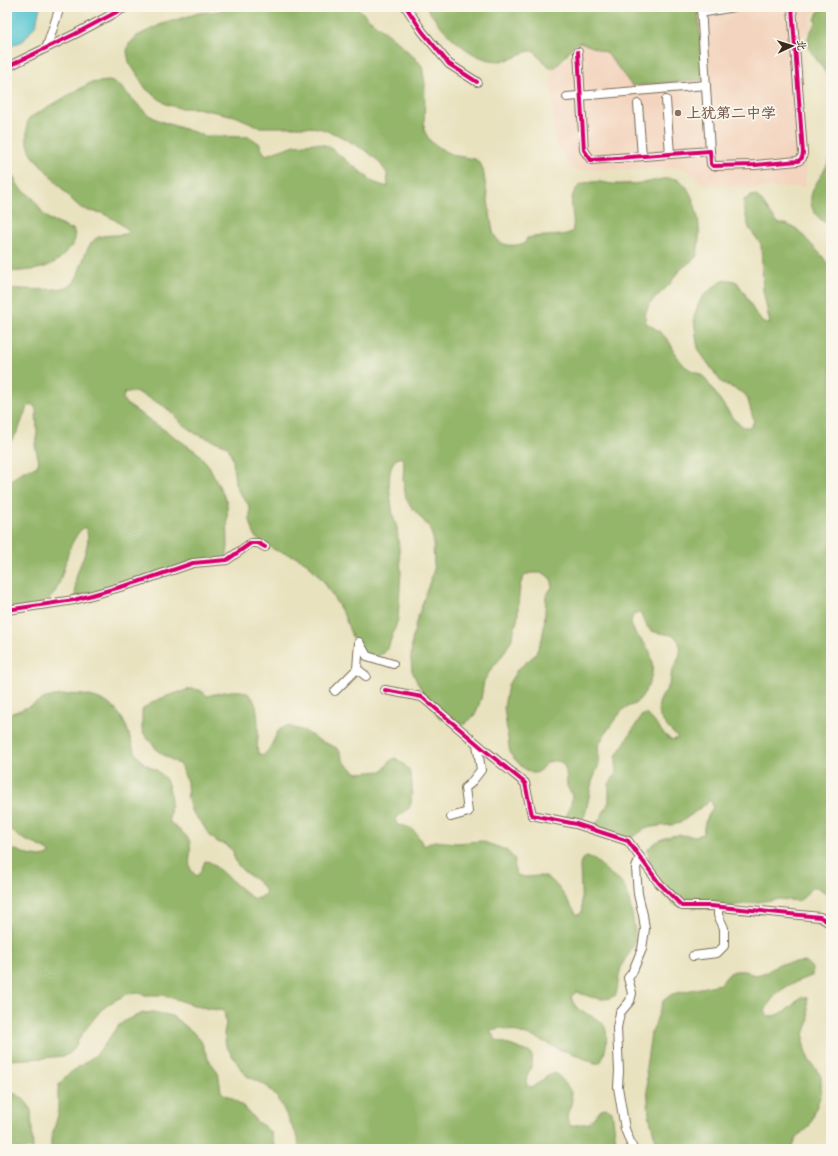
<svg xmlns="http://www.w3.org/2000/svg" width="838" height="1156" viewBox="0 0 838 1156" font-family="'Architects Daughter','LXGW WenKai TC',sans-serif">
	<rect width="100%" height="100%" fill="#fbf7ec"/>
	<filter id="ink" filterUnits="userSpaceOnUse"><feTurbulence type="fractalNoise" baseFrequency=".025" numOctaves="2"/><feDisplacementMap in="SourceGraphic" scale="8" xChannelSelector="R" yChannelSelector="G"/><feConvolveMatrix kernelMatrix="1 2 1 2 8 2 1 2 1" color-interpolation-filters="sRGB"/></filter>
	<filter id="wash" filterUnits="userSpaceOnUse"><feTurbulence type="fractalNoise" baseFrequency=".012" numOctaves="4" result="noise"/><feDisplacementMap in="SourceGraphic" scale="16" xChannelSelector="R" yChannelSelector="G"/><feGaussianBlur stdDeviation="0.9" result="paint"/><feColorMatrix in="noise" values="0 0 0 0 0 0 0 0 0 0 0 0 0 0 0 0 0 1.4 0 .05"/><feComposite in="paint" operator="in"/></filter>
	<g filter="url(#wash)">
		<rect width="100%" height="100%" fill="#e9e2bf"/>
		<!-- built -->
		<path fill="#f3d4be" d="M698,7H819L816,12L810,13L811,31L802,35L806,187L752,188L704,184L684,168L572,170L554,140L551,71L567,60L576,45L579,42L607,53L632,86Z"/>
		<!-- forest -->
		<g fill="#94b66a" stroke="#687044">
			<path d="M231,7H355L360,10L369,19L397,41L418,61L422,66L425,84L424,130L430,141L446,152L457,156L475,159L480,163L483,169L493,232C499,247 511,247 525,243L527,238C534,237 540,236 547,236C556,235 563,236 572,232C577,216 565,202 577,188C581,183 587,182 593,182C599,181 606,183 612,184C622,184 632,184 642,183C655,182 672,173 683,183C692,191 699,216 699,228C700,237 698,247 697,256C691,262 684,266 678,272C674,276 673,281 669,285C659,295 641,307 646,323C655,328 664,334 670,343C674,350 677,358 683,364C689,371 698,372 704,377L734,420L744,427H750L754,422L748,400L745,394L721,382L702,355L698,348L696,336L694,316L699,303L703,296L715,286L725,280H731L737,282L745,294L754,311L763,323L770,324L763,290L761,244L749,228L744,208V200L749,197L755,195L760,199L775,220L780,224H786L797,229L823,257L831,269V899C825,892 821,887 811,888L803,898L798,901L779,899L711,909L675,905C658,893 648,870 648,849C657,840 668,835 681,835C689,836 696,837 703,834L705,822L713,807L711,800L680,823C671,826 661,825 652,827C644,828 639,834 632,837C624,841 603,837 595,834L594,828L596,823L600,819L609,802V784L616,774V756L642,715L647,714C656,722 661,734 672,740L678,738C673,733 660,720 659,714C656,700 665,694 670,683C671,679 671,675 672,671C677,662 685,650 677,639C671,631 657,636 649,629C645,625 644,618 640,613L633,615C626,631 644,639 650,652C652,658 653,667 652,673C650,683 644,696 636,703C633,706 628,706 625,708C623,710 620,713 619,715C610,725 604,735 598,746L599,758V764L592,782L586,811L584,817L574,825L565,821C567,813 572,804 572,797C572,792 568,790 567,786C566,775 568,759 552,761C544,762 544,769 538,772C536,773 534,773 532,773L522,767L510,754L504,707L508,685L517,670L535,655L542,639L544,627L546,596L552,587V581L548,576L543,573H531L525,575L522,580L520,586L518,605V617L511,641L502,656L490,671L484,681L481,699L475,715L465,724L459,725L454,724L438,717L417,682L412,671L411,659L412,641L416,623L434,569L433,538L429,527L409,504L406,498L403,480L404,462L401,457L395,460L392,465L390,472L389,485L393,516L397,528L401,571L398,619L388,648L384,653L373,658L367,656L352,637L344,615L335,600L324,582L308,564L297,557L275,550L255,537L250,521V510L248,504L240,494L235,484L233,460L229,449L225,445L196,434L182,424L174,415L164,406L137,392H125L123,398L125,403L198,453L209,466L227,502L228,547L226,559L196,564L75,597C76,591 75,584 76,578C79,563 94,542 85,527C80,530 78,533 75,538C61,559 65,598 38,605C28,608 17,608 7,609V484C17,475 22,470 36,467L39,462L35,445L37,433L36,409L32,404L27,407L18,431L7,447V288C20,289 62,292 71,285C77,281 79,270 82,263C85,255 88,245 95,239C104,233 118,237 128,233L126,228L115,220L102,213L89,211L81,208L72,200L32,155L27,142V125L29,118L90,83L109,81L116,83L122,88L147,114L160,121L206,136L250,137L260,144L262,150L266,155L295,145L315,143L328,146L375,183L388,187L387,173L379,162L368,152L338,135L319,128L307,127H260L235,116L196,108H179L166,104L146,89L129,62L127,51L129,44L137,36L162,24L199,13L218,11Z"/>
			<path d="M426,7H698L703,80L632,86L607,53L580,42L572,47L558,65L552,69L538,56L535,51C522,50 518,58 507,60C474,67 442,30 426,7Z"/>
			<path d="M825,7H831V80L809,49C805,38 811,31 817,21L815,20L818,12Z"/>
			<path d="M831,156V228C825,222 814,216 812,207C807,191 820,180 826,167C828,164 829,160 831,156Z"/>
			<path d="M7,164L19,187L33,198L44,215L49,219L67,228L73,229C77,238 75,242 69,249C52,271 33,270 7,272Z"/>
			<path d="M190,689C198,689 202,690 207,696C243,687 258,685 258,728C259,737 256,744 258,753L263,756L270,748L278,731L282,727L288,726L305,731L318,740L335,747L339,750L344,762L357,773L383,771L390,761L395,758C412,769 412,774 412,792C411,797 412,804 409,808C406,813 399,813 395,819L397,825C416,827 414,831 424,846L434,841L457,843L481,841L506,850L515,859C515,862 514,867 515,871C520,884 540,870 551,880C560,887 570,905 577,915L582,913L580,866L581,861L586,857C596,858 601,866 608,872C614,877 620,880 624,887C630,898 638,935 633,947C630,954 623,960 621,968C618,976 618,987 616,995C604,1003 590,997 577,992L571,996C575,1014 589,1012 601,1022C611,1029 606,1055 600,1063H594L577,1055L559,1049L536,1038L514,1031L502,1028L490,1030L496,1040L531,1053C537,1067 523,1073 527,1086L533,1087L550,1074L556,1073C561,1079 569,1086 571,1093C575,1107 562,1113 570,1126L589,1123L601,1109L607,1108L612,1111L616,1141L618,1149H299L298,1138L279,1100L268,1087L247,1076L243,1072L226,1046L224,1034L226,1023L224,1011L200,1007L163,995H145L139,993L127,994L110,1003L100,1011L82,1034L73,1050L69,1054L63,1056L44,1058L7,1060V988L9,984V973L7,971V851L16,850L28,855L40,857L46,856L51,853C35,840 16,843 7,822V715C14,712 22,710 30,706C35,704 40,700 46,698C75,691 109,692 124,722C131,734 130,747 139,758C143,764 150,766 156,770C173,780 172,802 169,820C174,828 185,832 189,840C194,854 183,867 197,876L201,871L205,861L210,862L252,898C258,899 262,898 266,892C257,875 235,874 233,851L225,844L219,843L209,835L203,825L191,811L188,799L187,782L183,771L180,765L159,752L144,734L142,729V710C155,698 174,694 190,689Z"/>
			<path d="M805,962C812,966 813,969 812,976C790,983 775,990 765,1011L768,1016C782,1017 792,1006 801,997L807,998L809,1021L804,1034V1047L809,1060L821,1076V1094L811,1122L808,1128L797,1137L792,1149H658L649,1115L646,1067L651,1033L654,1027L663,1001L672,994L720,984L730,973L735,971H747L748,973L756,975L767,972L779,964Z"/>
			<path d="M154,1012L172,1016L193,1032L201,1041L208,1059L218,1072L221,1091L225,1095L231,1097L245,1108L257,1122L265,1127L270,1132L274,1143V1149H51V1139L58,1115V1091L59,1085L66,1076L94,1056L103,1047L117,1027L126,1020L143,1013Z"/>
			<path d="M7,1089C18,1095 27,1099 31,1111L33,1149H7Z"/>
		</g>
		<!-- water -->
		<path fill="#5bc7d3" stroke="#4b7878" d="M13,7H40L36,24L24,40L7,48V22L12,12Z"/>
	</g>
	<g filter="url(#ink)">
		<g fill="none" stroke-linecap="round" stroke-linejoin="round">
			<defs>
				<g id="minor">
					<path d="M406,7L422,31L449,64L477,82"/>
					<path d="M701,7L710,151"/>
					<path d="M701,8L706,12L734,7"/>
					<path d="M47,46L60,7"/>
					<path d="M578,52L584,150L591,160L710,151L711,164L713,166L755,165L798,161L802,158L803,153L792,7"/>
					<path d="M7,67L75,34L126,7"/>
					<path d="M567,97L706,85"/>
					<path d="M666,100L670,154"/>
					<path d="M638,104L642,156"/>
					<path d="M7,610L74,600L138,582L193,563L227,560L251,543H258L265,547"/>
					<path d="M357,669L359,642L367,656L393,664"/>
					<path d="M385,690L422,697L488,753L525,783L532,815L576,824L628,841L659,883L682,906H711L820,917L831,924"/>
					<path d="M335,691L357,669L366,676"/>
					<path d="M451,817L468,812L465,788L470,784L481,770L477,744"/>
					<path d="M693,956L717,953L724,946V928L718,915V907"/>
					<path d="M633,1149L625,1129L618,1087L619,1071L617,1028L620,1013L630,1001L632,993L628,978L632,973L642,949L645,929L643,915L638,894L636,868L640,857"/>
				</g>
			</defs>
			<!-- minor casing -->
			<use href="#minor" stroke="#786a56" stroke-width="10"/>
			<!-- minor -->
			<use href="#minor" stroke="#fff" stroke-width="8"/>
			<defs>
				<g id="cycleway">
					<path d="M406,7L422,31L449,64L477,82"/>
					<path d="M578,52L584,150L591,160L710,151L711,164L713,166L755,165L798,161L802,158L803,153L792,7"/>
					<path d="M7,67L75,34L126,7"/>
					<path d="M7,610L74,600L138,582L193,563L227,560L251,543H258L265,547"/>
					<path d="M385,690L422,697L488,753L525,783L532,815L576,824L628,841L659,883L682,906H711L820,917L831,924"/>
				</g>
			</defs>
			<!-- cycleway casing -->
			<use href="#cycleway" stroke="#fbf7ec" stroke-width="6"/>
			<!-- cycleway -->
			<use href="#cycleway" stroke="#d6006c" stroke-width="4"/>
		</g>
	</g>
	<!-- markers -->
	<circle fill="#8d6e63" stroke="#fbf7ec" stroke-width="1.5" cx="678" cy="113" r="4"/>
	<g text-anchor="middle" stroke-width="3.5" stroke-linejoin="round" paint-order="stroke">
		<!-- education labels -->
		<g font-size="15" font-weight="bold" fill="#785e54" stroke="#fbf7ec" text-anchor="start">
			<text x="686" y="118">上犹第二中学</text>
		</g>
	</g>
	<!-- margin -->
	<rect width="838" height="1156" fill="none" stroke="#fbf7ec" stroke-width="24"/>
	<!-- north arrow -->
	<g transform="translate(792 46) rotate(86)" stroke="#fbf7ec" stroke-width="3" paint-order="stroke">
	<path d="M0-3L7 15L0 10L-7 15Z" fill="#3b2a1e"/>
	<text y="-6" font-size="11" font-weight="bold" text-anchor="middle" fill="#3b2a1e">北</text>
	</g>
</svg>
